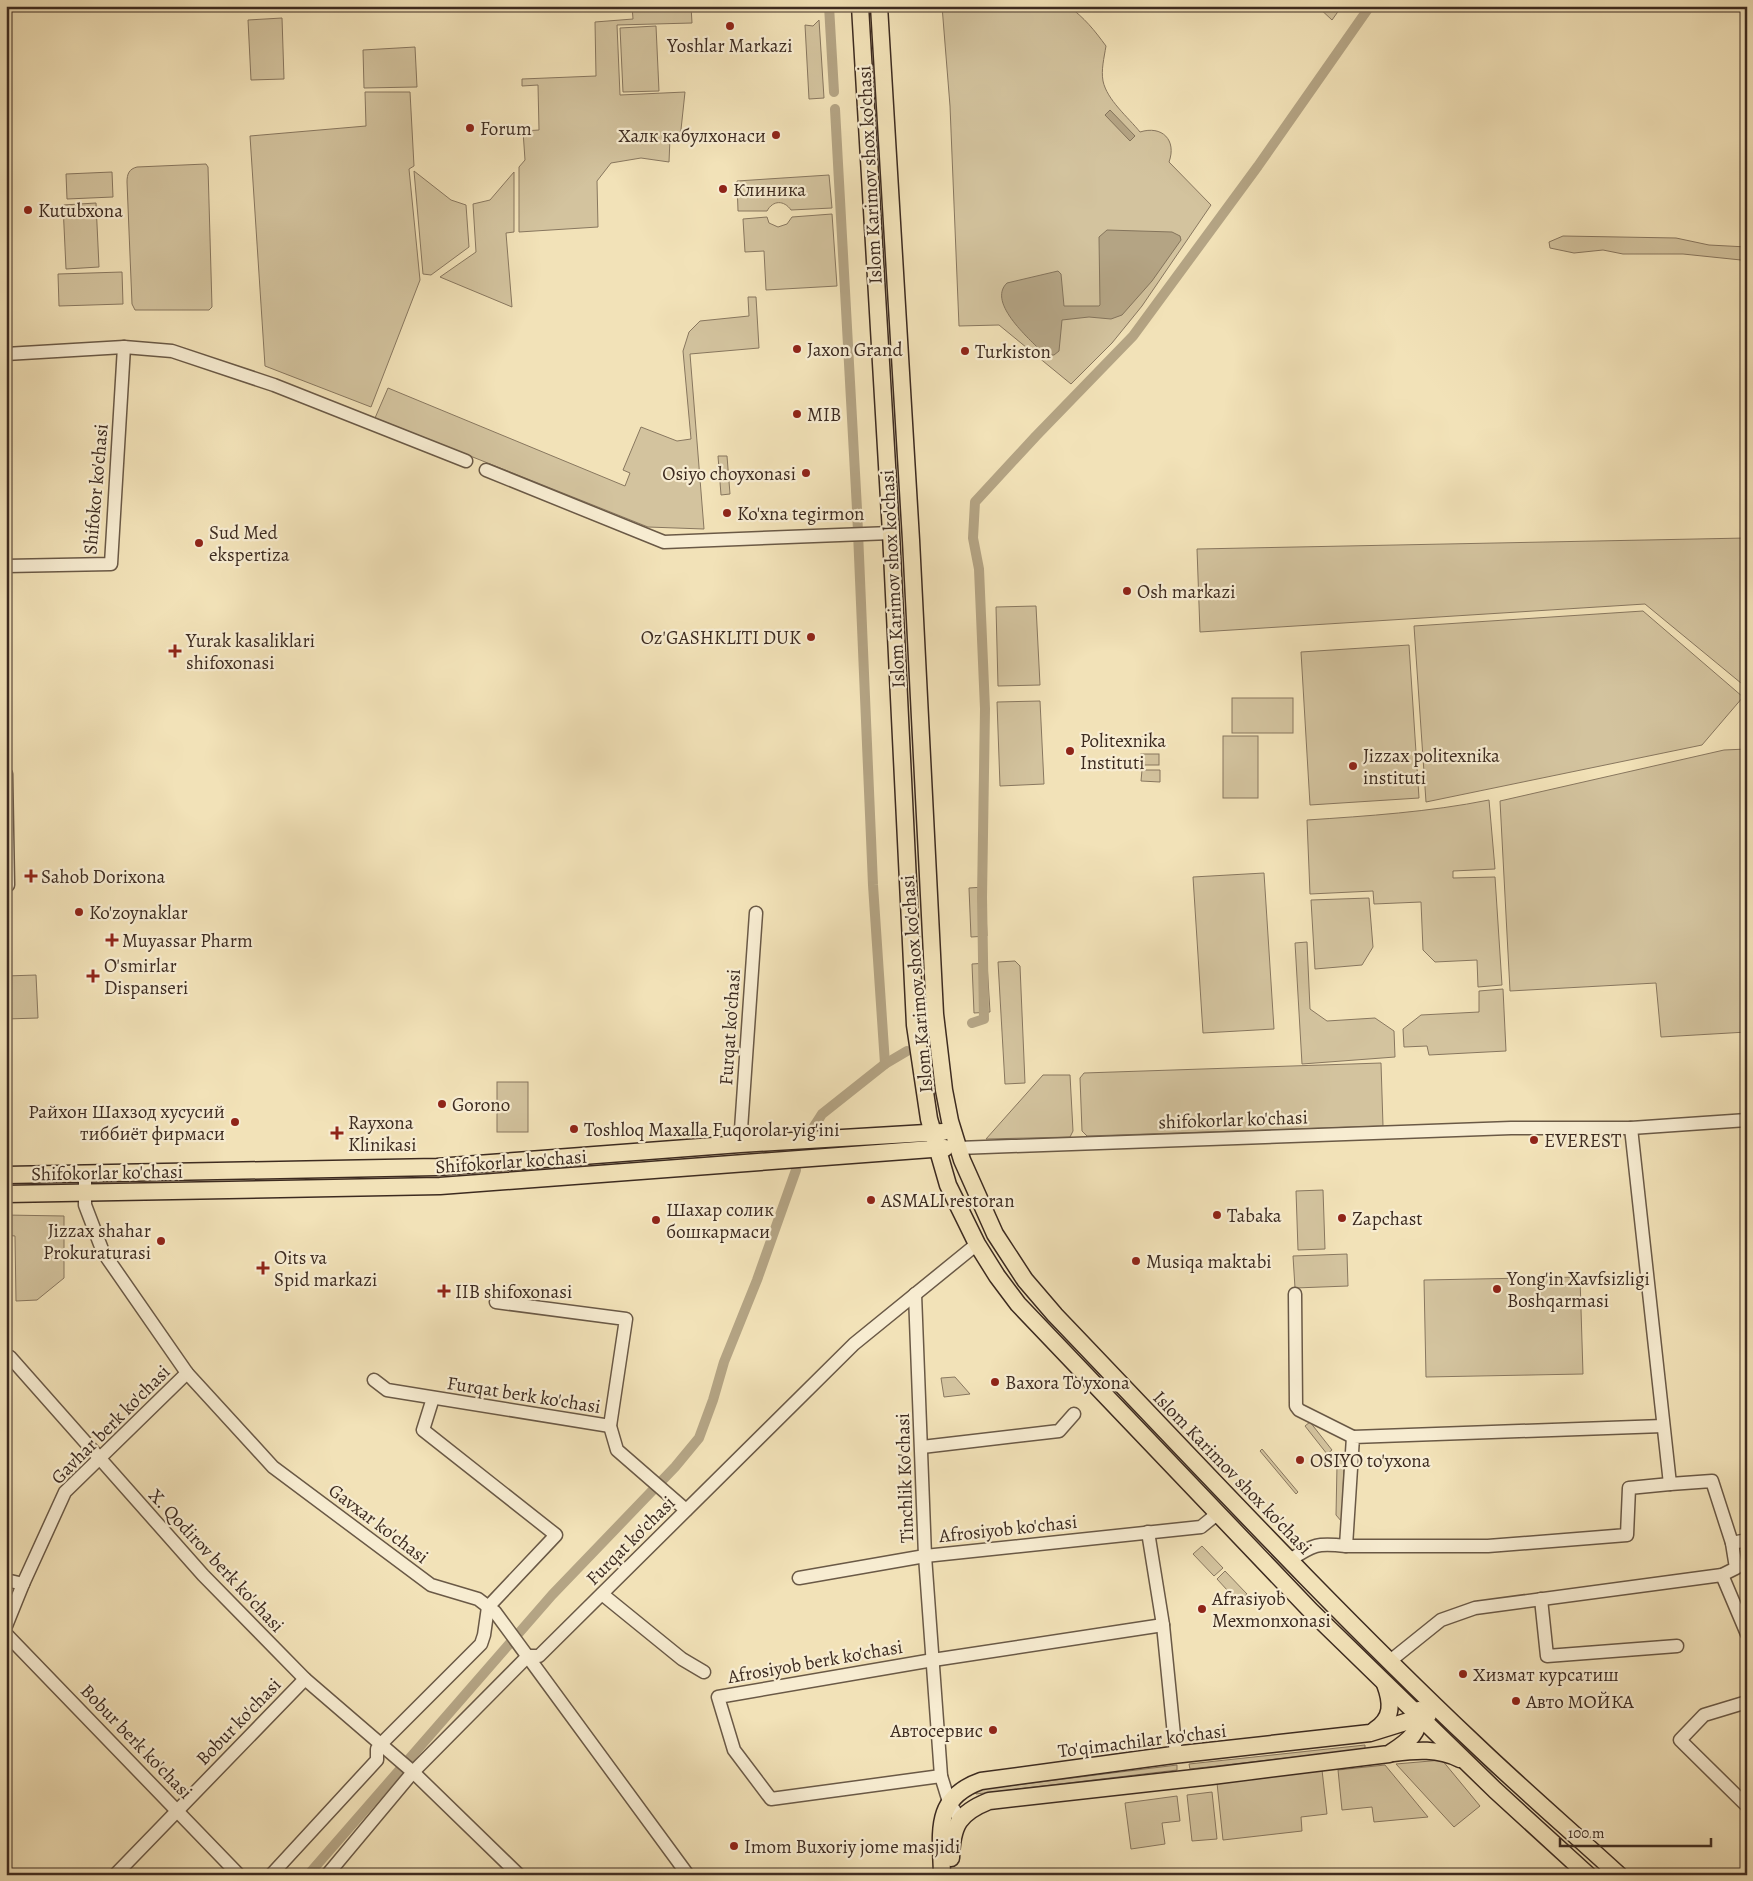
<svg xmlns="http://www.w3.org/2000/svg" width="1753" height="1881" viewBox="0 0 1753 1881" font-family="Alegreya,serif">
	<rect width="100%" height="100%" fill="#f2e2b8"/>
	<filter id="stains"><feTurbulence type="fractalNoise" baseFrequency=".004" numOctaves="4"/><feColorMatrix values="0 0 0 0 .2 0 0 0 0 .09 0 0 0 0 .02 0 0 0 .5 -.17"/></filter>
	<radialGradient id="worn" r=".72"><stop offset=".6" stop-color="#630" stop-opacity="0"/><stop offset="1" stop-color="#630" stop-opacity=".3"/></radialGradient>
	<!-- green -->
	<g fill="#d3c39e" stroke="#88775f">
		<path d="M632,6H691L692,23L617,25L620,95L685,92L680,139L670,138L669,162L641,158L611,163L597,181L598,227L519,232V167L525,160L523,131L539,130L538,85L522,86V79L596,76L595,22L633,19Z"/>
		<path d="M942,6H1068C1084,17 1095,31 1106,46C1104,58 1101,70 1103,81C1107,100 1128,117 1140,132C1162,125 1177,140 1169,162L1211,205L1142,306L1112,343L1071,384L999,325L959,326L950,106Z"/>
		<path d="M1317,6H1342L1332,20Z"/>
		<path d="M282,18L284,79L251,80L248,20Z"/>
		<path d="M819,20L824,98L809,99L805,25L813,26Z"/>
		<path d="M656,26L659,91L623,92L620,28Z"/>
		<path d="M415,47L417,87L364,88L363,50Z"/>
		<path d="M365,92H410L414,166L409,169L420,280L371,407L265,366L250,136L366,126Z"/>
		<path d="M206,164L208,167L212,307L209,310H135L132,304L127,182C127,174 129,169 137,167Z"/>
		<path d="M414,171L451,200L466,205L469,247L431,275L423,274Z"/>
		<path d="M112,172L113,197L67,199L66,174Z"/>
		<path d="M514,172V232L506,233L512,307L440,277L476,252L473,204L490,200Z"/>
		<path d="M829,175L832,208L791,210C784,200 773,200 767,211H738L737,181Z"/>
		<path d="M96,203L99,267L66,269L63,205Z"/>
		<path d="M832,214L837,286L766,290L764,251L745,252L743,219L767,217L769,223L778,227L787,224L792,217Z"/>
		<path d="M1563,236L1676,238L1709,245L1747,247V259L1741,260L1683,254H1623L1603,250L1574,253L1550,248L1549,242Z"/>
		<path d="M122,272L123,304L59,306L58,274Z"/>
		<path d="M748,297H756L759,348L690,354L704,529L648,527L375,418L388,388L625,486L630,473L623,470L641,427L677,441L691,439L683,351L689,332L700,321L749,316Z"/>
		<path d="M727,456L730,494L721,495L718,456Z"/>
		<path d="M1746,538L1747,688L1645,604L1200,632L1197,549Z"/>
		<path d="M1036,606L1040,685L998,686L996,607Z"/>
		<path d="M1643,611L1743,697L1702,745L1426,802L1414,626Z"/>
		<path d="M1409,645L1419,798L1310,805L1301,652Z"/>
		<rect x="1232" y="698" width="61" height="35"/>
		<path d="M1040,701L1044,784L1000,786L997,702Z"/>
		<rect x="1223" y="736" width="35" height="62"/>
		<rect x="1140" y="737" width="19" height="11"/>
		<path d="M1747,749V1032L1661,1037L1656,983L1510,991L1500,801L1724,750Z"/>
		<rect x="1141" y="754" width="18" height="11"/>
		<path d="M1142,770H1160V782L1141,781Z"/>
		<path d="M1489,800L1495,869L1453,871V878L1495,877L1502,985L1478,987L1477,960L1435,962L1423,950L1421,902L1374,904L1373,891L1310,894L1307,820C1368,816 1429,812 1489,800Z"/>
		<path d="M1264,873L1274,1029L1203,1033L1193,877Z"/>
		<path d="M985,887L987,936L971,937L969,888Z"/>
		<path d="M1369,898L1373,947L1362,965L1315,969L1311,900Z"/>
		<path d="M1307,942L1310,1009L1327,1021L1375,1018L1394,1031L1395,1057L1302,1064L1295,943Z"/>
		<path d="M1015,961L1020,966L1025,1083L1005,1084L998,962Z"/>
		<path d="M987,963L990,1012L974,1013L972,964Z"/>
		<path d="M36,975L38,1018L6,1019V976Z"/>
		<path d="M1503,989L1506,1051L1429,1055L1427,1046L1404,1047L1403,1029L1421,1015L1479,1012V991Z"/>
		<path d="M1381,1063L1383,1126L1087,1136L1082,1131L1080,1078L1084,1073Z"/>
		<path d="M1043,1075H1070L1073,1131L1070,1137L986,1139Z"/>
		<rect x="497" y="1082" width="31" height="50"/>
		<path d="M1323,1190L1325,1249L1298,1250L1296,1191Z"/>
		<path d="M6,1215L64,1216V1278L37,1300L16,1301L15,1236L6,1235Z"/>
		<path d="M1347,1254L1348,1286L1295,1288L1293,1256Z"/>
		<path d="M1580,1277L1583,1374L1426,1377L1424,1280Z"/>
		<path d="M955,1377L970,1394L944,1397L941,1378Z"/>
		<path d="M1310,1422L1332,1450L1327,1454L1305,1426Z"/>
		<path d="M1262,1449L1298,1492L1296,1494L1260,1451Z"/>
		<path d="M1334,1453L1344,1464L1342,1522L1336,1515L1337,1465L1330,1457Z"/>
		<path d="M1202,1546L1223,1568L1214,1576L1193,1554Z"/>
		<path d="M1225,1571L1247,1594L1238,1602L1217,1579Z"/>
		<path d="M1365,1745V1749L1190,1769L1189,1764Z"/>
		<path d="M1442,1760L1480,1806L1454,1827L1396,1764Z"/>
		<path d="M1177,1765V1770L976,1794L975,1790Z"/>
		<path d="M1385,1765L1428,1817L1374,1822L1372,1807L1342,1810L1338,1770Z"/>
		<path d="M1322,1770L1327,1814L1301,1817L1302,1831L1223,1840L1217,1783Z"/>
		<path d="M1212,1792L1217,1839L1192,1841L1187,1795Z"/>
		<path d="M1177,1796L1180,1821L1162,1823L1165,1844L1131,1849L1125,1803Z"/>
	</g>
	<!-- water -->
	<g fill="#b4a484" stroke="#84745c">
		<path d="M1110,110L1135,136L1130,141L1105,115Z"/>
		<path d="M1107,230L1172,232L1180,236L1181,240L1152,281L1122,315L1111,319L1089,317L1062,320L1059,351L1054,355H1045C1032,341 986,303 1007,283L1058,271L1061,274L1064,306H1099L1100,305L1099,237Z"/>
	</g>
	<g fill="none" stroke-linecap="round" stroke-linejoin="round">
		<!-- canal -->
		<g stroke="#b4a484" stroke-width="10">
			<path d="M829,6L834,92"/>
			<path d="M835,109L857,509L873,885L885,1064"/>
			<path d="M972,1023L984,1019L982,897L985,709L979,569L973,538L975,502L1036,436L1133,336L1258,166L1370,6"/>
			<path d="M813,1128L822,1114L885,1064L907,1051"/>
			<path d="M308,1875L552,1595L675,1467L699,1438L713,1400L724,1362L757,1280L796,1170"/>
		</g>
		<defs>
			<g id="minor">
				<path d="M6,354L124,347L172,351L274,385L466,461"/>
				<path d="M486,470L664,542L891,533"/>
				<path d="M6,566L111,564L124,347"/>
				<path d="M6,774L8,885"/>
				<path d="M740,1144L756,913"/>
				<path d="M958,1148L1511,1128H1631L1747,1120"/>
				<path d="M85,1173V1205L103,1252L187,1373L273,1467L431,1585L478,1599L495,1612L688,1875"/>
				<path d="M915,1294L925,1556L941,1776L949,1802L960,1819"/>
				<path d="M1295,1294L1296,1406L1299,1410L1353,1437"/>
				<path d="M496,1302L626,1319L610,1426L617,1450L686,1510"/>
				<path d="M10,1357L203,1575L305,1679L413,1772L519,1875"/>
				<path d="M374,1380L387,1390L610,1426"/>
				<path d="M922,1447L1059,1431L1074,1414"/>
				<path d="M1148,1532L1163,1625L1176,1755"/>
				<path d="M1732,1543L1747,1540"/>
				<path d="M1346,1546H1488L1627,1535L1629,1488L1670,1484"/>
				<path d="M1290,1560C1314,1544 1317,1543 1346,1546L1353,1437L1663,1426"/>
				<path d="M1722,1575L1747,1634"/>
				<path d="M799,1578L925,1556L1201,1527L1217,1514"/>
				<path d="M6,1580L23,1584L6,1626"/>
				<path d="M23,1584L65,1492L187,1373"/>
				<path d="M602,1594L682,1659L704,1672"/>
				<path d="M1541,1599L1547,1656L1677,1646"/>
				<path d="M6,1634L239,1875"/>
				<path d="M1390,1661L1441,1620L1475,1608L1722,1575L1736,1568L1732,1543L1712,1481L1670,1484L1631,1128"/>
				<path d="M1747,1702L1704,1715L1680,1740L1747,1806"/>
				<path d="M941,1776L771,1799L734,1750L718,1697L933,1660L1163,1625"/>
				<path d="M115,1875L305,1679"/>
				<path d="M271,1875L377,1760V1749L381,1744L481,1644L484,1635L488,1607L556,1535L423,1430L433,1398"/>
				<path d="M327,1875L413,1772L528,1656H539L854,1344L977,1244"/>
			</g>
			<g id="major">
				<path d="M860,6L891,533L915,1025L929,1119L948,1185L977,1244L997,1276L1018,1304L1311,1611L1495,1790L1588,1875"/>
				<path d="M879,6L911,540L935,1014L944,1090L950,1121L962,1160L995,1234L1025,1280L1055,1315C1193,1459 1329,1606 1474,1743C1521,1788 1571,1831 1619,1875"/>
				<path d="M6,1175L437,1167L740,1144L943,1132"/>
				<path d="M6,1194L440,1186L945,1148"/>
				<path d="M1375,1730C1393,1718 1392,1703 1385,1684"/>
				<path d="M1393,1753C1416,1750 1438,1748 1460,1759"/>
				<path d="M951,1858C952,1825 959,1813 989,1801L1212,1776L1389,1754C1407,1742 1421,1734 1419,1710"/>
				<path d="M942,1875C941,1832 933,1798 981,1781L1173,1755L1370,1733L1428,1715"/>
			</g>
		</defs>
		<!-- minor casing -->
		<use href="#minor" stroke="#6a5946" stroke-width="15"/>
		<!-- major casing -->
		<use href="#major" stroke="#3d2b20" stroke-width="19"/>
		<!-- minor -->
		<use href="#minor" stroke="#f7ecd1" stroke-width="12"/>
		<!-- major -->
		<use href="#major" stroke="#f2e2b8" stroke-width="16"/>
	</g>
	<!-- markers -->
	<g fill="#8f2418" stroke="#f7ecd1" stroke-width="2">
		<circle cx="730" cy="26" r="5"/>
		<circle cx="470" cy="128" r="5"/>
		<circle cx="776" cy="135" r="5"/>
		<circle cx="723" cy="189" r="5"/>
		<circle cx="28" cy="210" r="5"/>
		<circle cx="797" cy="349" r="5"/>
		<circle cx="965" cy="351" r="5"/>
		<circle cx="797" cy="414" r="5"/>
		<circle cx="806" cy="473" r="5"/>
		<circle cx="727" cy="513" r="5"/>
		<circle cx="199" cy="543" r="5"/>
		<circle cx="1127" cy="591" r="5"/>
		<circle cx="811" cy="637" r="5"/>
		<path d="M172.5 643.5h5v5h5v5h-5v5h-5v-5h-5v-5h5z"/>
		<circle cx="1070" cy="751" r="5"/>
		<circle cx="1353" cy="766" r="5"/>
		<path d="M28.5 868.5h5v5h5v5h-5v5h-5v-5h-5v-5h5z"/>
		<circle cx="79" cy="912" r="5"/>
		<path d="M109.5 932.5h5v5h5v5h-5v5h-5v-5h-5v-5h5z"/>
		<path d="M90.5 968.5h5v5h5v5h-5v5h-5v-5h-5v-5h5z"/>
		<circle cx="442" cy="1104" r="5"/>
		<circle cx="235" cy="1122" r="5"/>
		<circle cx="574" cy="1129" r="5"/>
		<path d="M334.5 1125.5h5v5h5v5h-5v5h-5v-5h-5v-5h5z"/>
		<circle cx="1534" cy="1140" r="5"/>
		<circle cx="871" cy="1200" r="5"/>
		<circle cx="1217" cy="1215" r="5"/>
		<circle cx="1342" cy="1218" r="5"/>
		<circle cx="656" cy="1220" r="5"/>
		<circle cx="161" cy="1241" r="5"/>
		<circle cx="1136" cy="1261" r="5"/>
		<path d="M260.5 1260.5h5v5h5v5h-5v5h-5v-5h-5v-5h5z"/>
		<circle cx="1497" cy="1289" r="5"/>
		<path d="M441.5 1283.5h5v5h5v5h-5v5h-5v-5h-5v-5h5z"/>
		<circle cx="995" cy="1382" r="5"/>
		<circle cx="1300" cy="1460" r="5"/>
		<circle cx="1202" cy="1609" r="5"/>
		<circle cx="1463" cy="1674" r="5"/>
		<circle cx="1516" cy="1701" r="5"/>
		<circle cx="993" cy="1730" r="5"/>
		<circle cx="734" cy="1846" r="5"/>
	</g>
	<g text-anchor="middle" stroke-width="4.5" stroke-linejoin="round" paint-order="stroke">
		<!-- poi labels -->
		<g font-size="19" fill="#3d2b20" stroke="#f7ecd1" text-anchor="start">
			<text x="730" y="52" text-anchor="middle">Yoshlar Markazi</text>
			<text x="480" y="135">Forum</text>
			<text x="766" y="142" text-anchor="end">Халк кабулхонаси</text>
			<text x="733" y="196">Клиника</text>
			<text x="38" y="217">Kutubxona</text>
			<text x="807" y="356">Jaxon Grand</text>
			<text x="975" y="358">Turkiston</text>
			<text x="807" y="421">MIB</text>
			<text x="796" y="480" text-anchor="end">Osiyo choyxonasi</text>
			<text x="737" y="520">Ko'xna tegirmon</text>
			<text x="209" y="539">Sud Med<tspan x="209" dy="22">ekspertiza</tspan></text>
			<text x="1137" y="598">Osh markazi</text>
			<text x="801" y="644" text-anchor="end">Oz'GASHKLITI DUK</text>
			<text x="186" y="647">Yurak kasaliklari<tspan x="186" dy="22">shifoxonasi</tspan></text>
			<text x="1080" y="747">Politexnika<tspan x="1080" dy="22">Instituti</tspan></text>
			<text x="1363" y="762">Jizzax politexnika<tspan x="1363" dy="22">instituti</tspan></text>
			<text x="41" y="883">Sahob Dorixona</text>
			<text x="89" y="919">Ko'zoynaklar</text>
			<text x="122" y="947">Muyassar Pharm</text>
			<text x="104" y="972">O'smirlar<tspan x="104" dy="22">Dispanseri</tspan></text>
			<text x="452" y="1111">Gorono</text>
			<text x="225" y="1118" text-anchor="end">Райхон Шахзод хусусий<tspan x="225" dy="22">тиббиёт фирмаси</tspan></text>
			<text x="348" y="1129">Rayxona<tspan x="348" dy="22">Klinikasi</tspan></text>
			<text x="584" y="1136">Toshloq Maxalla Fuqorolar yig'ini</text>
			<text x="1544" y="1147">EVEREST</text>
			<text x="881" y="1207">ASMALI restoran</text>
			<text x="666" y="1216">Шахар солик<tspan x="666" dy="22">бошкармаси</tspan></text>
			<text x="1227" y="1222">Tabaka</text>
			<text x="1352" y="1225">Zapchast</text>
			<text x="151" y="1237" text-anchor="end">Jizzax shahar<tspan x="151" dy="22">Prokuraturasi</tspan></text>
			<text x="274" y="1264">Oits va<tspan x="274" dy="22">Spid markazi</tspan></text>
			<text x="1146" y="1268">Musiqa maktabi</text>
			<text x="1507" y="1285">Yong'in Xavfsizligi<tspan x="1507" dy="22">Boshqarmasi</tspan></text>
			<text x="455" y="1298">IIB shifoxonasi</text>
			<text x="1005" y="1389">Baxora To'yxona</text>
			<text x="1310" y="1467">OSIYO to'yxona</text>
			<text x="1212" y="1605">Afrasiyob<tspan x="1212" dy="22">Mexmonxonasi</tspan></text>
			<text x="1473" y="1681">Хизмат курсатиш</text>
			<text x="1526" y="1708">Авто МОЙКА</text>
			<text x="983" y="1737" text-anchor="end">Автосервис</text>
			<text x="744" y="1853">Imom Buxoriy jome masjidi</text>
		</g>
		<!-- street labels -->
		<g font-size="19" fill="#3d2b20" stroke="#f7ecd1">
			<text transform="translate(869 175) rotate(-93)" y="7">Islom Karimov shox ko'chasi</text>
			<text transform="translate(95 489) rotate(-85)" y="7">Shifokor ko'chasi</text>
			<text transform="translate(892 579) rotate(-93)" y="7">Islom Karimov shox ko'chasi</text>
			<text transform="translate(916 984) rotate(-95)" y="7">Islom Karimov shox ko'chasi</text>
			<text transform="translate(729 1027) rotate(-86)" y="7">Furqat ko'chasi</text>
			<text transform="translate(1233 1119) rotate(-2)" y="7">shifokorlar ko'chasi</text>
			<text transform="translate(511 1161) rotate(-4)" y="7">Shifokorlar ko'chasi</text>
			<text transform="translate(107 1172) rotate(-1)" y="7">Shifokorlar ko'chasi</text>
			<text transform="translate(524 1394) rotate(9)" y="7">Furqat berk ko'chasi</text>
			<text transform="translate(110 1424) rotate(-45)" y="7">Gavhar berk ko'chasi</text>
			<text transform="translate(1233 1472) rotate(46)" y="7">Islom Karimov shox ko'chasi</text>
			<text transform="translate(904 1478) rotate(-92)" y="7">Tinchlik Ko'chasi</text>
			<text transform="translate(379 1523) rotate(37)" y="7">Gavxar ko'chasi</text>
			<text transform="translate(1008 1528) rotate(-6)" y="7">Afrosiyob ko'chasi</text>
			<text transform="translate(630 1540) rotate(-45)" y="7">Furqat ko'chasi</text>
			<text transform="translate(217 1560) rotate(47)" y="7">X. Qodirov berk ko'chasi</text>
			<text transform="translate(815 1661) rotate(-10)" y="7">Afrosiyob berk ko'chasi</text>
			<text transform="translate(238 1721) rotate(-46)" y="7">Bobur ko'chasi</text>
			<text transform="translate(1142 1740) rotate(-7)" y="7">To'qimachilar ko'chasi</text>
			<text transform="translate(137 1741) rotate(46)" y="7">Bobur berk ko'chasi</text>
		</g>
	</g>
	<!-- margin -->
	<rect width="1753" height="1881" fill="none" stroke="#f2e2b8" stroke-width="25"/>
	<rect x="8" y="8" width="1738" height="1866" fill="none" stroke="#3d2b20" stroke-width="2.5"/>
	<rect x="12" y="12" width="1728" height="1856" fill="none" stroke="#3d2b20"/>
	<!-- scale -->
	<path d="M1560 1838v8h151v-8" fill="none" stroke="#3d2b20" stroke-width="2.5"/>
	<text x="1568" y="1838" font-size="15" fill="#3d2b20" stroke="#f7ecd1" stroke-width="4" paint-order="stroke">100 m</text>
	<rect width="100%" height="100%" filter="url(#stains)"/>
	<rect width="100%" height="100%" fill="url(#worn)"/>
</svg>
